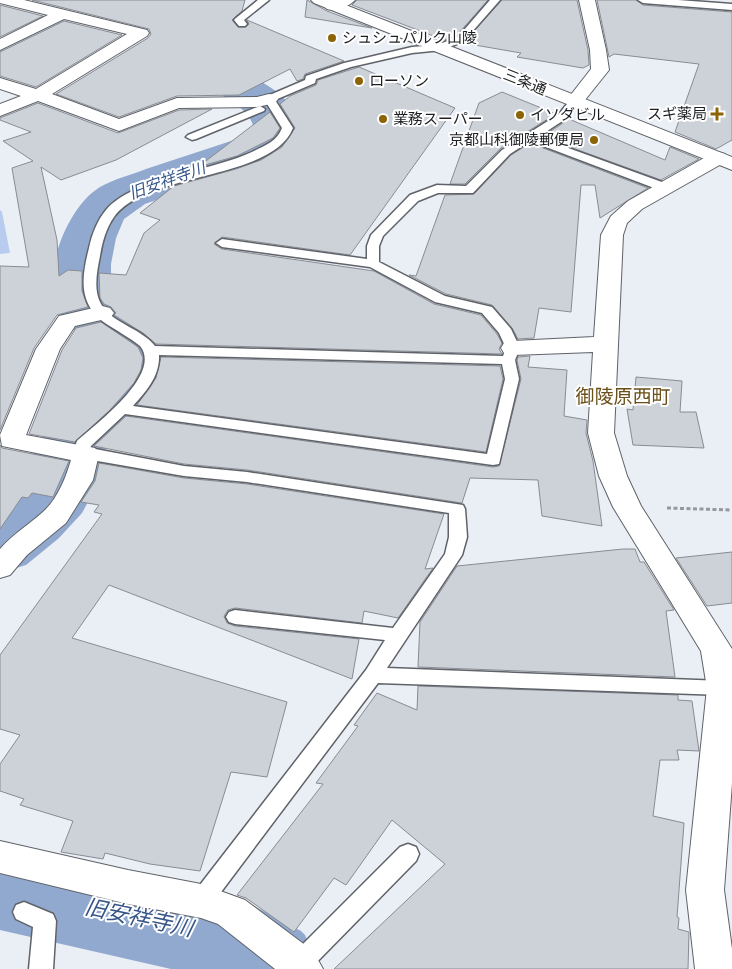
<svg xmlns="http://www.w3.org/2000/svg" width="732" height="969" viewBox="0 0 732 969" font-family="Commissioner,'Noto Sans JP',sans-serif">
	<rect width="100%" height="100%" fill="#eaeef5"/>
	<!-- green -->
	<path fill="#b7ccee" d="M0,210L2,212L10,253L0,254Z"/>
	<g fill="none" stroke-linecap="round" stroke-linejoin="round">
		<!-- river -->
		<g fill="#91a9cf" fill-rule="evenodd">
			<path d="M106,0H176L237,14L251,23L271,53L258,80C283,94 293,104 303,131L286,151L271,159L145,204L124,219L116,238L111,264V291L113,302L118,309L152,335L168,360L161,380L151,393L100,456L102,476L82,513L59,538L26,565L0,573V509C8,503 29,486 32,476C34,469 30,461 33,454C52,418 90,396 106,360L103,355C86,340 68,330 58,309C41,274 67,207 100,187C114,179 131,175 146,169C176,159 207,149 237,139L254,128C247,103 226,105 212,84L229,53L221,40L209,32L112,8Z"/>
			<path d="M0,844L206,886L241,899L301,931L305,935L319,969H171L0,930Z"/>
		</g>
	</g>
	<!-- building -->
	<g fill="#cdd2d9" stroke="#888c92">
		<path d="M32,0H245L242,11L232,20L238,27H246L249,24L247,20L344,61L305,74L303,79L297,81L290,69L239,95L177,96L119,117L56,94L148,38L151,34L149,29Z"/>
		<path d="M307,0L327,11L372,28L305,17Z"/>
		<path d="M357,0H488L457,35L444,40L352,5Z"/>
		<path d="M502,0H577L588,50L589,65L583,68L517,57L521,53L463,43Z"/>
		<path d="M597,0H636L643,5L732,12V140L716,149L675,132L699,64L614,54L609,57Z"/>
		<path d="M0,5L43,16L0,37Z"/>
		<path d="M64,21L122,35L36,87L0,76V52Z"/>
		<path d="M359,67L455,108L350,255L222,237L214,244L222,249L374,271L434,304L481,315L497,334L502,343L499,349L502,354L156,344L143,333L114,315L116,313L111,307L104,304L100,298L99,273L126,275L144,233L160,220L140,213L174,186L236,169L261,160L282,147L295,128L280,104L290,96L316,85L318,80Z"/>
		<path d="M502,92L556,114L501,148L465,184H450L479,103Z"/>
		<path d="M38,103L118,133L179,110L212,109L116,160L61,180L41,167L57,240L59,276L68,270L82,271V291L88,307L57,315L34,348L0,430V266L29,267L12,168L33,161L3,141L31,132L0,120V118Z"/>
		<path d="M270,112L280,128L273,138L237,156L198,167Z"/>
		<path d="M569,119L665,160L670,147L699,159L661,180L542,137Z"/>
		<path d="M530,143L648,188L600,218L595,185H581L571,312L539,308L534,338L518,339L512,328L492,305L446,294L409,275L416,276L445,195L474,194L511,155Z"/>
		<path d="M101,322L138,347L143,358L141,370L134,383L110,410L75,442L29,434L62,350L76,328Z"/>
		<path d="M530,356L528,367L567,370L564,416L587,420L586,433L593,461L602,526L542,516L538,480L470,478L462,503L247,470L184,464L94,446L126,416L493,467L499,466L521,379L517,360L518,357Z"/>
		<path d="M161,357L500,366L503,379L486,452L137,405L156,378Z"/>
		<path d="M636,377L682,381L680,412H696L704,448L633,445L627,409L633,410Z"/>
		<path d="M0,445L2,448L69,461L53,497L32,493L28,498L22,497L0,529Z"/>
		<path d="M99,463L184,478L247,484L444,514L425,569L433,568L398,618L364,611L362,623L235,608L228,610L224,616L227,623L235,626L359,639L352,679L109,585L72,638L287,702L267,777L231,772L200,871L150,864L105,853L103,859L61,852L73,821L20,805L24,799L0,791V764L20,735L0,729V655L102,514L94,512L99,505L81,502L95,481Z"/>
		<path d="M623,549H635L640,562H644L674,610L666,611L675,677L418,667L420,622L457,566Z"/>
		<path d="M732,552V603L707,606L676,558Z"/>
		<path d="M418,686L678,695V700L692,701L699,751L677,750L679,760H660L653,816L684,823L677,917L679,918L678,929L689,932L688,969H334L445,864L392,820L346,885L334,878L294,932L246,898L237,895L323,784L316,783L358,726L354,725L377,693L417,710Z"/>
	</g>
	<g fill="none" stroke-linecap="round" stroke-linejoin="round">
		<defs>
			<g id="service">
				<path d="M258,0H269L244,20L247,24L245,26H239L234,20L236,18Z"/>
				<path d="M490,0H500L464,41L442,50L412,53L351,67L316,79L315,83L275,100L293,128C272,181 147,171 114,217C106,228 102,243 100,256C97,271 93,290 101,304C113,324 141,328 155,346L503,356L506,348L499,333L482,313L435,302L370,267L222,247L216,243L222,239L367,259V246L371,235L410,195L437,185L466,186L502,150L559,114L571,99H579L580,101L567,118L538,137L670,185L672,188L670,191H662L530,141L510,154L473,193H438L418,201L383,236L379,246V262L445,296L492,307L511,329L520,348L515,360L519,379L499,464L493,465L125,414L91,446L90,448L184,466L247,472L463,505L465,509L467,537L462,555L387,668L723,681L730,683L732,689L730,693L723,695L378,683L209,908L201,911L193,908L190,901L193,894L366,670L385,640L235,624L229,622L226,617L229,612L235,610L393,628L445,554L449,537V513L247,482L184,476L80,458L74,449L77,441C96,424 163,374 140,346C130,338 119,332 108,325C78,306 81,279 89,248C92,234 97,221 106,210C134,177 214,171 254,151C266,145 277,141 282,128L264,99L265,97L305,80L306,76L344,63L412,47L437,45L458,37ZM159,355L502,364L505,379L487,454L133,406C146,392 160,376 159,355Z"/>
				<path d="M638,0H678L732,4V10L643,3Z"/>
				<path d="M260,106L265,109L264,111L196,139L192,140L186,137L188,135Z"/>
				<path d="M408,844L416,847L419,854L416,861L310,969H290L287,964L291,956L400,847Z"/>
				<path d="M24,902L53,914L56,921L53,969H29L33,927L16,919L13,912L16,905Z"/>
			</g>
			<g id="minor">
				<path d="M0,0H24L147,30L149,33L147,36L52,94L119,119L177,98L257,97L269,94L275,95L278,99L275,103L257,107L179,108L119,131L38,101L0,116V104L21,96L0,89V78L36,89L127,34L64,19L0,50V39L48,15L0,3Z"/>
				<path d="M333,0H355C349,7 335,11 327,9L324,6Z"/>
				<path d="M579,0H595L606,50L609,70L581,105L575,106L569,105L566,101L591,69L590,50Z"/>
				<path d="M718,152L725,154L728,158L725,162L642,209L627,223L623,235L614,433L627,476L641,506L732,649V783L724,890L732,949V969H695L686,890L707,688L701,651L613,507L599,476L588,433L593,352L513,355L504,353L501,348L504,343L513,341L594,337L601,235L611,216L628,201L711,154Z"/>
				<path d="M102,306L110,308L114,313L110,318L75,326L60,349L26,435L95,448L99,454L93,480L66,523L27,555L10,575L0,578V549C13,534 30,524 44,511C58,498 66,477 71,460L2,446L0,435L36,349L59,316Z"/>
				<path d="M0,841L128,870L201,884L245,900L313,951L323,969H275L218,924L201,918L128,904L0,873Z"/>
			</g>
			<path id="secondary" d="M311,0H333L732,157V170L314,3Z"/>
		</defs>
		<!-- service casing -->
		<use href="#service" stroke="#5f6369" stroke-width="3"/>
		<!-- minor casing -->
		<use href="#minor" stroke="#5f6369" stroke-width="2"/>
		<!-- secondary casing -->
		<use href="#secondary" stroke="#5f6369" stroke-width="2"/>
		<!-- path -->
		<path stroke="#95989d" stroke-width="3" stroke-dasharray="4 2.5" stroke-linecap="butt" d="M667,508L732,510"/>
		<!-- service -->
		<use href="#service" fill="#fff" fill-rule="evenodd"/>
		<!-- minor -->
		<use href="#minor" fill="#fff" fill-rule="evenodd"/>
		<!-- secondary -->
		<use href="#secondary" fill="#fff" fill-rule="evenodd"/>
	</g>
	<!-- markers -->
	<g fill="#8c6305" stroke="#fff" stroke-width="2">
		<circle cx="332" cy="38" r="5"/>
		<circle cx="359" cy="81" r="5"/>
		<path d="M714.5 106.5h5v5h5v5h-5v5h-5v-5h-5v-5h5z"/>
		<circle cx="520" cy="115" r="5"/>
		<circle cx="383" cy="119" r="5"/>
		<circle cx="594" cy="140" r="5"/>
	</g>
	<g text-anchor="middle" stroke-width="4" stroke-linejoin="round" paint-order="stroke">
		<!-- far-poi labels -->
		<g font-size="15" fill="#1c1e21" stroke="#fff" text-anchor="start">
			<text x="342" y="43">シュシュパルク山陵</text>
			<text x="369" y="86">ローソン</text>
			<text x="707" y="119" text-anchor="end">スギ薬局</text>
			<text x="530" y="120">イソダビル</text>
			<text x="393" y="124">業務スーパー</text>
			<text x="584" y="145" text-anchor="end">京都山科御陵郵便局</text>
		</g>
		<!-- far-street labels -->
		<g font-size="15" fill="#1c1e21" stroke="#fff">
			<text transform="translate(525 82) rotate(22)" y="5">三条通</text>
		</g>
		<!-- far-water labels -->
		<g font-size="16" font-style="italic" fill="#365588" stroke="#fff">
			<text transform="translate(167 180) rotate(-20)" y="6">旧安祥寺川</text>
		</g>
		<!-- neighbourhood labels -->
		<g font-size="19" fill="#6b4f18" stroke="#fff">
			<text x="623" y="403">御陵原西町</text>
		</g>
		<!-- near-water labels -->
		<g font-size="22" font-style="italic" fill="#365588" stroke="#fff">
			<text transform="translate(139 917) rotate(12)" y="8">旧安祥寺川</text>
		</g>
	</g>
</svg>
